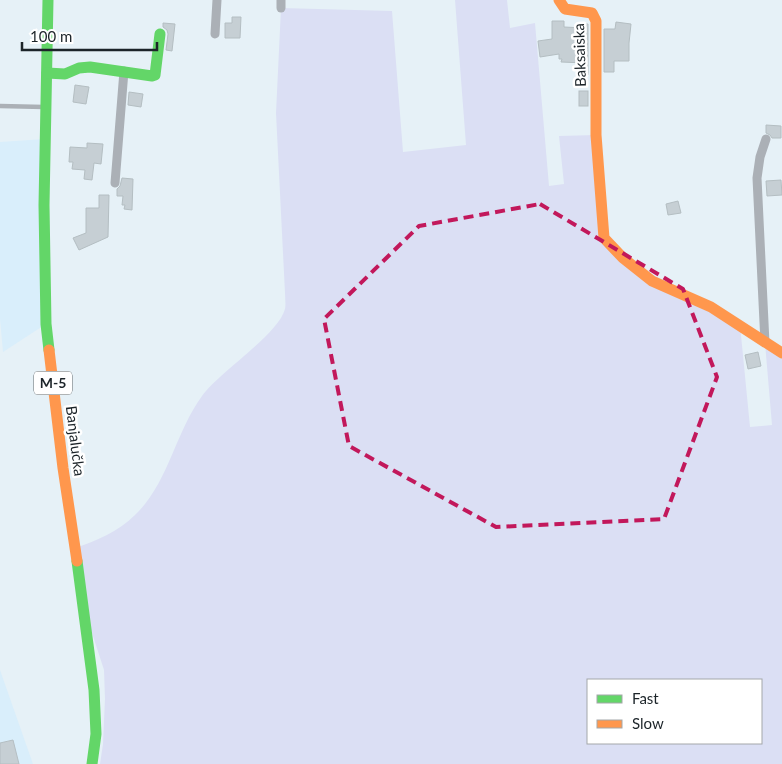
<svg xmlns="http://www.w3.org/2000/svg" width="782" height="764" viewBox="0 0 782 764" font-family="Lato,sans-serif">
	<rect width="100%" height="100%" fill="#e6f1f7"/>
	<!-- built -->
	<g fill="#d9eefb">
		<path d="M45,139L46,324L3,352L0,319V142Z"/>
		<path d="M0,670L33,764H0Z"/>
	</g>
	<!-- green -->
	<path fill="#dbdff4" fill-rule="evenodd" d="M455,0H507L510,28L535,23L549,186L564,184L559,136L596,135L604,238L624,258L740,325L750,427L772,425L765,343L782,353V764H100L103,744L105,699L104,670L85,611L75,548C96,541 119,531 135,515C168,484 175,433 202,396C220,371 278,335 285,309C286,304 285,298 285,293L276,113L281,8L392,11L403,152L466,145ZM588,680H761V743H588Z"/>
	<!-- building -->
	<g fill="#c6cfd4" stroke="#b4bec2">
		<path d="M232,17H241L240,38H225V23H232Z"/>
		<path d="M552,21H564V27L584,28V24H588V75H586V63L561,62L562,59H559V54L540,57L538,41L552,39Z"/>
		<path d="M616,22L631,24L629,43V61H614V72H604V29H615Z"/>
		<path d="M163,23L175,24L172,51L166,50L168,34L167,30L163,27Z"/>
		<path d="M75,85L89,87L86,104L73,102Z"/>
		<rect x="579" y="91" width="9" height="15"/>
		<path d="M129,92L143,94L141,107L128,105Z"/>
		<path d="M766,125L781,126V138H772L770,135L766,133Z"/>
		<path d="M87,143L103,144L101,164L94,163L92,180L84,179L85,170L72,169L73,162H69L70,147L87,148Z"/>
		<path d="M122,178L133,179L132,210L124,209L125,205H122L123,196H117V189L120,186Z"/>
		<path d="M781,180L782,195L767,196L766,181Z"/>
		<path d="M99,195H109L108,237L79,250L73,238L86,233V208H99Z"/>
		<path d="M678,201L681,213L668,215L666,204Z"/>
		<path d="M758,352L761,366L748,369L745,355Z"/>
		<path d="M13,740L19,764H0V743Z"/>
	</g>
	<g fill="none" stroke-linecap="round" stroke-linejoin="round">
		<!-- lane -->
		<path stroke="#abb0b6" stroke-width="4.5" d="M0,106L44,107"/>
		<!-- street -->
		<g stroke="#abb0b6" stroke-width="9">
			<path d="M281,8V0"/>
			<path d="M215,34L217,0"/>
			<path d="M115,183L124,71"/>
			<path d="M765,343L757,178L760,157L766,139"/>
		</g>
		<!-- fast -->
		<g stroke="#63d668" stroke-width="11">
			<path d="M48,0L44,205L46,324L49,350"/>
			<path d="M47,73L65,74L79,68L90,67L152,76L155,75L160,34"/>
			<path d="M77,561L94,690L96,734L92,764"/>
		</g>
		<!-- slow -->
		<g stroke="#ff974d" stroke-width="11">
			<path d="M559,0L565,9L592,13L596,21V135L604,238L623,258L652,281L711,307L782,353"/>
			<path d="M49,350L63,468L77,561"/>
		</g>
	</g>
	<!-- marked area -->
	<path fill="none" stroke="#c2185b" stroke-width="4" stroke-dasharray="10 6" stroke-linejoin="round" d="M540,204L683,289L717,377L664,519L496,527L349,446L324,319L419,226Z"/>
	<g text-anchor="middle" stroke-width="5" stroke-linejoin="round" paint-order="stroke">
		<!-- shield labels -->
		<rect fill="#fff" stroke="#606669" stroke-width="1" x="34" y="371.5" width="38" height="23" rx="4"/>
		<g font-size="14" font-weight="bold" fill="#1c2429">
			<text x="53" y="388">M-5</text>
		</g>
		<!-- street labels -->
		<g font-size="15" fill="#1c2429" stroke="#fff">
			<text transform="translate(580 55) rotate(-92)" y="5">Baksaiska</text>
			<text transform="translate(75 441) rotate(83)" y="5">Banjalučka</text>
		</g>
	</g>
	<!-- legend -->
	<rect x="587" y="679" width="175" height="65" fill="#ffffff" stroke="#a4a7a9"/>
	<rect x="597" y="695" width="25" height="8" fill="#63d668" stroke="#a4a7a9"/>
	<text x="632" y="704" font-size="15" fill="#1c2429">Fast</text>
	<rect x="597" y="720" width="25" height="8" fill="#ff974d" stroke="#a4a7a9"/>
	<text x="632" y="729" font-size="15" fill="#1c2429">Slow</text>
	<!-- scale -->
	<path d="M22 42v8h135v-8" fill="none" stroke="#1c2429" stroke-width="2.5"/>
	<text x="30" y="42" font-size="15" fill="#1c2429" stroke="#ffffff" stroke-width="4" paint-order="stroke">100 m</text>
</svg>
